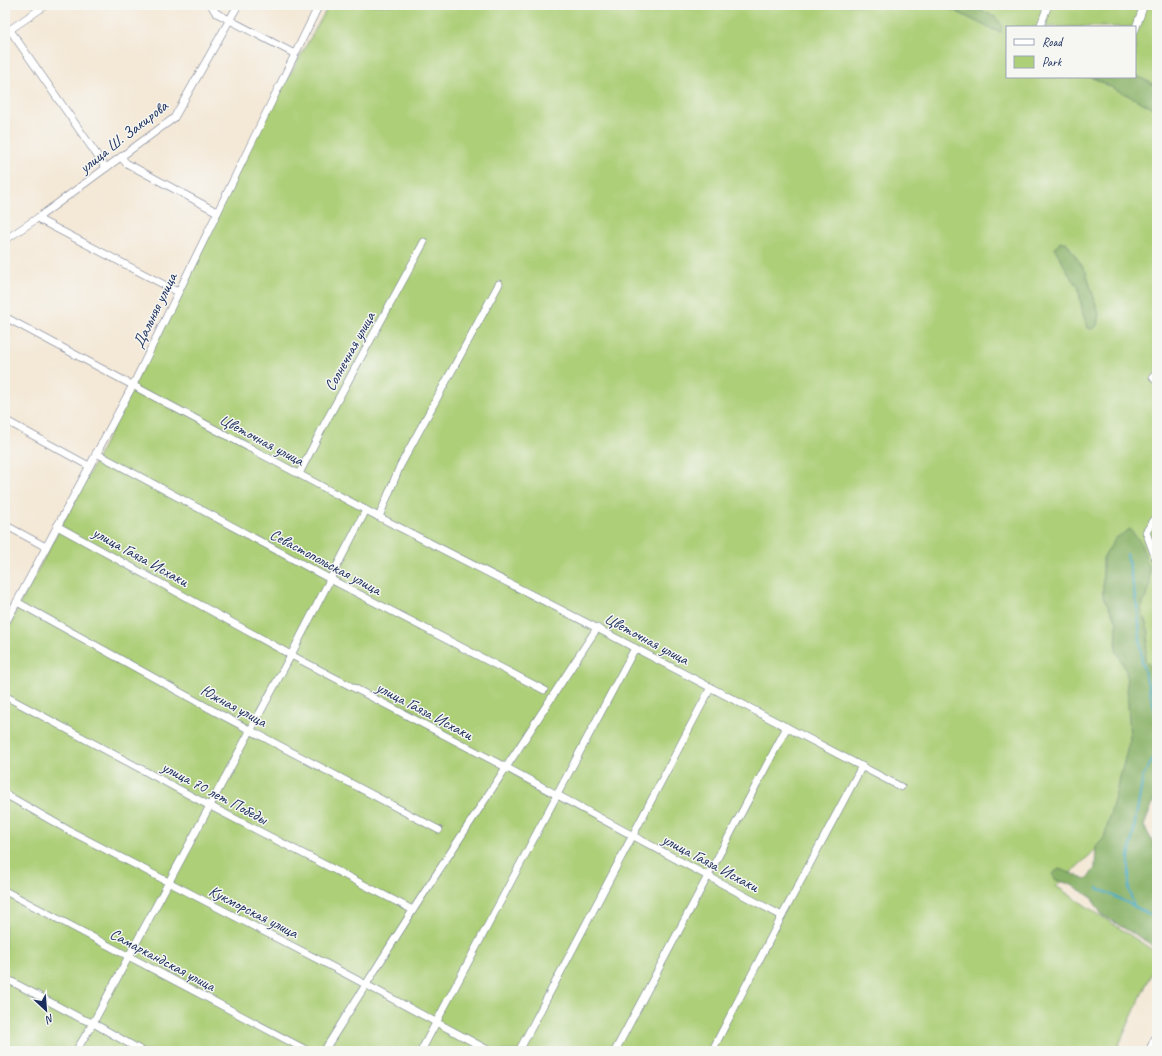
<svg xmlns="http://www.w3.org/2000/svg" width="1162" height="1056" viewBox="0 0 1162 1056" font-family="Caveat,sans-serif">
	<rect width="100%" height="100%" fill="#f6f6f2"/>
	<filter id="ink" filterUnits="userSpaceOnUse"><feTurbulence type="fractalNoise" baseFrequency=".025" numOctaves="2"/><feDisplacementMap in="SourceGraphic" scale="8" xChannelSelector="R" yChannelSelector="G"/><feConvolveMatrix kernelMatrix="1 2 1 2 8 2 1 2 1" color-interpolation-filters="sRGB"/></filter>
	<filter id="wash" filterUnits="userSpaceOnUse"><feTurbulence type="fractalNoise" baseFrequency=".012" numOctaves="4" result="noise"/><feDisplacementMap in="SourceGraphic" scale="16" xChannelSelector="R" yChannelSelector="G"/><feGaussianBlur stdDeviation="0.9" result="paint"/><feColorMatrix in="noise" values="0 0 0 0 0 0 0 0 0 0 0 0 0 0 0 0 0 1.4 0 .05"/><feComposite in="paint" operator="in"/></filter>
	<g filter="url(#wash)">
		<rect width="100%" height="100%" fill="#f4e8d6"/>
		<!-- green -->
		<path fill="#adcf78" stroke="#647f6b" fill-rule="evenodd" d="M329,5H1157V794L1056,886L1157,953V961L1116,1051H5V632L105,443L254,138ZM1007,27H1135V77H1007Z"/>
		<!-- forest -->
		<g fill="#8ab268" stroke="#527063">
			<path d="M943,5H971L995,17L1002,25L1001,32L991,29Z"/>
			<path d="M1135,75L1157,86V110L1091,77H1135Z"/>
			<path d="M1060,242H1066L1086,272L1099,314L1097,326L1092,329L1088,328L1083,315L1078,286L1070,276L1055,249Z"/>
			<path d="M1130,529L1140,542L1149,566L1150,587L1141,609L1149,632L1145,660L1157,674V792L1144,826L1157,850V949L1149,943L1102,915L1091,897L1070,884L1056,880L1052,874L1059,869L1087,879L1095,868L1096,847L1104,838L1130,739L1126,671L1116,650L1117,622L1103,597V558L1116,538Z"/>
		</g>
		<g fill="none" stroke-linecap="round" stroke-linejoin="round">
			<!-- stream -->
			<g stroke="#45aac5" stroke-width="2">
				<path d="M1127,554L1138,612L1142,663L1155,711L1157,751L1143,777L1129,857V890L1134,906"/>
				<path d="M1098,888L1157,918"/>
			</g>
		</g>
	</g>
	<g filter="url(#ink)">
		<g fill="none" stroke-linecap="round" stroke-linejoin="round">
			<defs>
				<g id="minor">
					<path d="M211,5L216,13L295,54"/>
					<path d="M1040,27L1048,5"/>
					<path d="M10,30L106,168"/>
					<path d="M1135,30L1144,5"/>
					<path d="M5,33L46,5"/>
					<path d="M121,157L126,163L217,212"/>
					<path d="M39,217L42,221L178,292"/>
					<path d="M5,240L39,217L174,118L238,5"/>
					<path d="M5,317L379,517L587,623L901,787"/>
					<path d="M1157,373L1153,377L1157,382"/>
					<path d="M5,420L89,466"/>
					<path d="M96,453L330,579L544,690"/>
					<path d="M299,474L324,425L424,242"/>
					<path d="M1157,516L1146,532L1157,562"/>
					<path d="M379,517L400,466L499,284"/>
					<path d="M5,525L46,547"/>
					<path d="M57,526L291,655L494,761L782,916"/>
					<path d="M17,602L214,711L439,830"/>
					<path d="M5,624L133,385L319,5"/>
					<path d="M5,696L210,806L413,910"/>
					<path d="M5,794L68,830L346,974L490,1051"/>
					<path d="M5,891L308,1051"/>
					<path d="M5,978L80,1018L93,1023L142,1051"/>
					<path d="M76,1051L93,1023L291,655L366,510"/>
					<path d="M324,1051L413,910L597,628"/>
					<path d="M421,1051L635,648"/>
					<path d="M519,1051L711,687"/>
					<path d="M615,1051L787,727"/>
					<path d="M712,1051L782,916L862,766"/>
					<path d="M1149,1051L1157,1034"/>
				</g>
			</defs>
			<!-- minor casing -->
			<use href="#minor" stroke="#677088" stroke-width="8"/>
			<!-- minor -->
			<use href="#minor" stroke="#fff" stroke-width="7"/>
		</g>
	</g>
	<g text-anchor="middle" stroke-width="3" stroke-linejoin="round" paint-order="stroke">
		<!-- street labels -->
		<g font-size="16" fill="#1b2f5e" stroke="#f6f6f2">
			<text transform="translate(123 136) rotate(-38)" y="6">улица Ш. Закирова</text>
			<text transform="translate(154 310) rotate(-64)" y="6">Дальняя улица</text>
			<text transform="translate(349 351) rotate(-61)" y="6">Солнечная улица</text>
			<text transform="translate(262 439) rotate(28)" y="6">Цветочная улица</text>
			<text transform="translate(141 556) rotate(29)" y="6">улица Гаяза Исхаки</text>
			<text transform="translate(326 561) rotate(28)" y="6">Севастопольская улица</text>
			<text transform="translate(647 638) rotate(28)" y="6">Цветочная улица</text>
			<text transform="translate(234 705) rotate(28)" y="6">Южная улица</text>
			<text transform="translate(425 710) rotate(28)" y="6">улица Гаяза Исхаки</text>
			<text transform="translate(215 792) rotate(28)" y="6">улица 70 лет Победы</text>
			<text transform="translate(711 862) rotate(28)" y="6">улица Гаяза Исхаки</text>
			<text transform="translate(254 911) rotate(27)" y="6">Кукморская улица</text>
			<text transform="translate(163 959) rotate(28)" y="6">Самаркандская улица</text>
		</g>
	</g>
	<!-- margin -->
	<rect width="1162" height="1056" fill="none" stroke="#f6f6f2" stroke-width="20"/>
	<!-- legend -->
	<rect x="1006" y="26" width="130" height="52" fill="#f6f6f2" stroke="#9ea6b7"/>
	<rect x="1014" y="39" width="20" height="6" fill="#ffffff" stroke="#9ea6b7"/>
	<text x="1042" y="46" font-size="12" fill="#1b2f5e">Road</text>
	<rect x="1014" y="56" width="20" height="12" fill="#adcf78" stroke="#9ea6b7"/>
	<text x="1042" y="66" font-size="12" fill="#1b2f5e">Park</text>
	<!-- north arrow -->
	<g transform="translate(46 1010) rotate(154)" stroke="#f6f6f2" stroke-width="3" paint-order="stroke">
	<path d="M0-3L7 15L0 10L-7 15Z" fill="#1b2f5e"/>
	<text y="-6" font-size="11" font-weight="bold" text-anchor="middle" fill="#1b2f5e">N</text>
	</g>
</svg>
